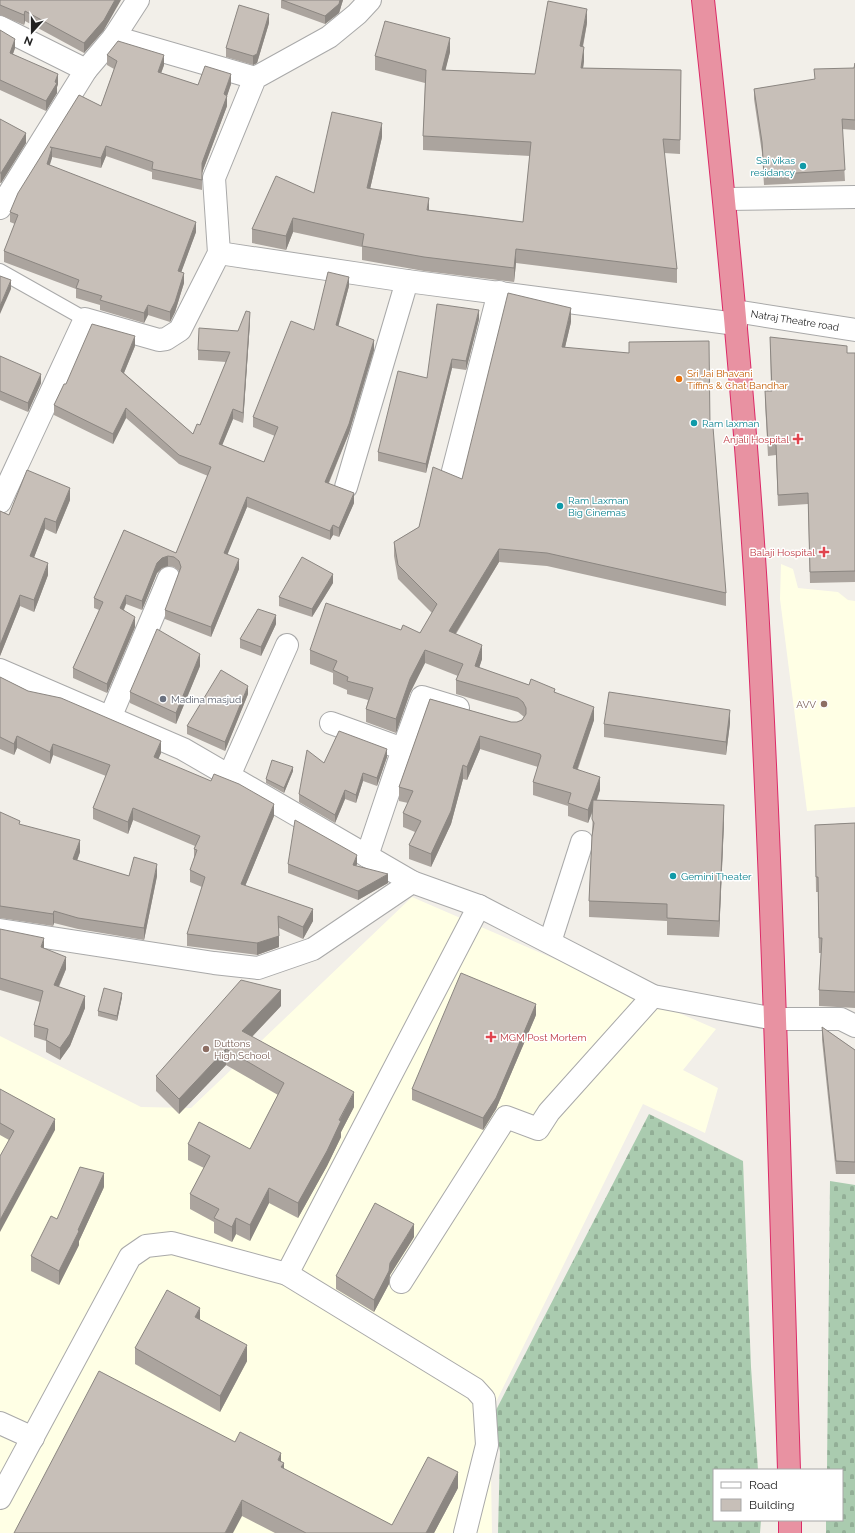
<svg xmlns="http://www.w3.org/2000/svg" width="855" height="1533" viewBox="0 0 855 1533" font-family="Raleway,sans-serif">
	<defs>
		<pattern id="cemetery-stones" width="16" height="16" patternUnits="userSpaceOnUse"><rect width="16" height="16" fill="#aacbaf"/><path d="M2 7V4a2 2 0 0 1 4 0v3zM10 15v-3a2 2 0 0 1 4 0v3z" fill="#92ae96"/></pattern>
	</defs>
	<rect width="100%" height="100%" fill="#f2efe9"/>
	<!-- education -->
	<g fill="#ffffe5">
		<path d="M781,564L793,569L798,588L838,592L848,600L855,601V807L807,811L780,599Z"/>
		<path d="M412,897L716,1029L683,1070L718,1088L705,1133L643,1104L490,1414L492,1533H0V1036L141,1107L191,1108Z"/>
	</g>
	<!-- cemetery -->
	<g fill="url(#cemetery-stones)">
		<path d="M649,1114L743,1161L751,1367L758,1470H714V1520H761L760,1533H498L500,1452L494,1414Z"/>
		<path d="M830,1181L855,1185V1533H826V1520H842V1470H827Z"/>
	</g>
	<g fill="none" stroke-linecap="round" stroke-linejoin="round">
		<defs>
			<path id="lane" d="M0,271L85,319"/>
			<g id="street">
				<path d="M0,27L86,70L114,37L138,0"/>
				<path d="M114,37L255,78"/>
				<path d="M725,199L855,197"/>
				<path d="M0,208L86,70"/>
				<path d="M219,253L407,281L736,324"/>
				<path d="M735,311L855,330"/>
				<path d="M452,475L499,292"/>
				<path d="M346,487L407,281"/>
				<path d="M0,502L85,319L159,340L166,339L180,330L219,253L214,178L255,78L329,37L357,14L370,0"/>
				<path d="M0,670L183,749L412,882L479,906L653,996L775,1019H841L855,1026"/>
				<path d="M110,718L169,578"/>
				<path d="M331,723L403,749L367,856"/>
				<path d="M403,749L422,697L458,708"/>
				<path d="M229,776L287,645"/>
				<path d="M0,930L214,963L258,968L313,949L412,882"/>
				<path d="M550,942L582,842"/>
				<path d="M287,1274L479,906"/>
				<path d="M401,1282L506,1117L538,1129L549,1112L653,996"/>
				<path d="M0,1423L33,1438"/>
				<path d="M0,1498L130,1257L146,1246L172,1243L287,1274L475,1389L484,1399L487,1445L465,1533"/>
			</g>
			<g id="highway">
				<path d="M703,0C725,201 745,403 757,605C773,893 780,1182 789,1470"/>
				<path d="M790,1533V1520"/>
			</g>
		</defs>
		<!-- lane casing -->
		<use href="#lane" stroke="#a9a9a9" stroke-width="16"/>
		<!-- street casing -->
		<use href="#street" stroke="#a9a9a9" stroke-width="24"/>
		<!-- highway casing -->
		<use href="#highway" stroke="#dc2a67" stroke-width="24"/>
		<!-- lane -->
		<use href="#lane" stroke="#fff" stroke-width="14"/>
		<!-- street -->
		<use href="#street" stroke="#fff" stroke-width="22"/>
		<!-- highway -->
		<use href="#highway" stroke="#e892a2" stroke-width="22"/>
	</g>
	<!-- wall -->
	<g fill="#aba49e">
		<path d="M0,0L104,30L84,53L25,21L24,25L0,15Z"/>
		<path d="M281,0H343L339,13L325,24L281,8Z"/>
		<path d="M269,23L257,63L253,65L226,57V48Z"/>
		<path d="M587,23L583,47L584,61L583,68L681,70L680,154L664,153L677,269V283L516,263L514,282L424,271L362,260V247L293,232L286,250L252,243V229L314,193L382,137L370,189L429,210L523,222L530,156L423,150V136L425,83L375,70V56L450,52L445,70L535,74Z"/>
		<path d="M0,30L15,48L13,54L58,84L57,87V93L46,111L0,90Z"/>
		<path d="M107,55L164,65L161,73L198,85L231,84L227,96V106L202,173V190L152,179V172L106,156L101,168L52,157L49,165L196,232L181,272L184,283L175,312L170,322L148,315L144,323L100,310V305L76,298V289L4,262V251L15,224L10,222V212L79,95L101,106L114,69L107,65Z"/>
		<path d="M855,63V130L842,129L845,181L764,185L762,153L754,99V89L814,80L854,68Z"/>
		<path d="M0,119L26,143L1,183H0Z"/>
		<path d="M349,286L338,326L374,350L349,433L329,483L354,503L339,537L333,535L330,540L247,507L227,554L239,569L211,637L165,619V610L180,572L179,571L174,567L168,566L162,568L157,573L142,610L126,604L124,610L135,627L107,693L73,678V668L99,610L94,608V598L124,530L176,553L208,476L179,464L126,418L113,444L54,415V405L66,384L135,346L124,373L193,434L200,425L226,362L198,360V350L238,331L250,322L243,423L233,419L222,445L264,462L275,436L253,427V417L314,330Z"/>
		<path d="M479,319L466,370L452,368L426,473L378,461V452L427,378Z"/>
		<path d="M571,322L565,347L710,426L726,593V606L547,566L499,562L456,634L482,659L479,668L529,685L555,692L594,720L578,769L600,790L597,800L724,822L719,937L667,935V921L589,917V901L592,833L593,811L588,823L568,816V806L533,795V782L538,767L480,749L467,780L463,779L451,824L431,867L409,859V845L415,832L403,827V813L408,803L399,801V787L430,699L511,722H517L522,720L524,717L523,716L518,712L456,694V680L458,676L425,663L410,693L396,733L366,722V709L368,700L347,694V690L333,684V673L310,664V650L401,630L420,633L432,613L398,579L394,556V542L419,527L462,479Z"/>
		<path d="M770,337L847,353H855V582L810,583L808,504L778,506L776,455L768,456L765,403V391H771Z"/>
		<path d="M0,356L41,383L28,412L0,400Z"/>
		<path d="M70,500L56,534L45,529L34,557L48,575L34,612L20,606L0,656V511L9,515Z"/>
		<path d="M333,583L312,617L279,606V597Z"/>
		<path d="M276,624L261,656L240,648V639Z"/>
		<path d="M200,666L176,724L130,703V692Z"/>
		<path d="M0,677L28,691L161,753L158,759L274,816L245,886L313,921L303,939L279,928V947L257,955L187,946V934L202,887L190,882V870L194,858V849L195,846L133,820L128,834L93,819V808L106,776L53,755L50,764L17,748L14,755L0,749Z"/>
		<path d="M248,694L225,751L187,734V726Z"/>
		<path d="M730,723L726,755L604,737V724Z"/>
		<path d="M387,757L377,786L363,781L356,803L345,799L335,823L299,802V794L324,763Z"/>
		<path d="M293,771L284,793L266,783V779Z"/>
		<path d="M0,812L20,825L80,852L77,861L129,876H157L144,940L78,929L54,923L53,926L0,918Z"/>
		<path d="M855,823V1008L819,1006V990L821,953H819L818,892H816L815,825Z"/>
		<path d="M288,864H357L356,866L388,883L358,900L288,873Z"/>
		<path d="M0,929L44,948L66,969L59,987L85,1008L70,1046L60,1060L46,1052V1041L34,1037V1025L40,1002L0,990Z"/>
		<path d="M122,997L117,1021L98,1016V1011Z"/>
		<path d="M281,1006L252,1037L354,1107L341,1132V1137L327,1166L298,1218L269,1203L250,1241L236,1234L232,1242L214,1233V1222L190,1209V1194L204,1168L188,1160V1144L250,1149L278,1095L226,1065L179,1114L156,1091V1076Z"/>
		<path d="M536,1015L496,1109L483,1130L412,1100V1089Z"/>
		<path d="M822,1027L855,1050V1174H836L822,1040Z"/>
		<path d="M0,1089L55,1130L9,1140L0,1135Z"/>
		<path d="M104,1187L79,1241V1245L59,1285L31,1271V1256L57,1219Z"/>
		<path d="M414,1237L390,1275L389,1284L374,1312L336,1289V1276Z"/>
		<path d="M200,1320L247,1361L220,1412L135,1364V1348Z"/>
		<path d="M235,1442L281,1461L284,1469L392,1525L458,1488L434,1533H275L242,1516Z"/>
	</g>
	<!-- shaded-wall -->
	<g fill="#8b8681">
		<path d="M115,0H121L104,30L84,53V43Z"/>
		<path d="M340,0H343L339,13L325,24V16Z"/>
		<path d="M587,9V23L580,60V46Z"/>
		<path d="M25,11V21L24,25V15Z"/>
		<path d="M269,14V23L257,63L253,65V56Z"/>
		<path d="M450,38V52L442,84V70Z"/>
		<path d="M15,39V48L10,62V53Z"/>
		<path d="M584,47V61L581,82V68Z"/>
		<path d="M164,55V65L158,82V72Z"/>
		<path d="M58,74V84L57,87V93L46,111V101Z"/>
		<path d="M231,74V84L224,105V94Z"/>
		<path d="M227,96V106L202,173V190V163Z"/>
		<path d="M382,123V137L367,202V188Z"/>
		<path d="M26,133V143L1,183V173Z"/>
		<path d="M106,146V156L101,168V158Z"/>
		<path d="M52,148V158L47,174V164Z"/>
		<path d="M429,198V212L427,210Z"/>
		<path d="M293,218V232L286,250V236Z"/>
		<path d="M196,222V232L178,281V271Z"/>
		<path d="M516,249V263L514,282V268Z"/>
		<path d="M184,273V283L175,312L170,322V312Z"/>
		<path d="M349,277V286L336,335V325Z"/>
		<path d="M11,280V289L0,314V306Z"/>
		<path d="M148,305V315L144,323V313Z"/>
		<path d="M571,308V322L562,360V347Z"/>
		<path d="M479,310V319L466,370V361Z"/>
		<path d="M250,312V322L243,423V413Z"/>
		<path d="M135,336V346L121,380V371Z"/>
		<path d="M374,340V350L349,433L325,491V482Z"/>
		<path d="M452,359V368L426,473V464Z"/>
		<path d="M41,374V383L28,412V403Z"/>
		<path d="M126,408V418L113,444V434Z"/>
		<path d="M233,409V419L219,453V444Z"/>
		<path d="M70,488V500L56,534V522Z"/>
		<path d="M354,493V503L339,537V528Z"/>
		<path d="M247,497V507L224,563V553Z"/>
		<path d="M45,518V529L30,568V556Z"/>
		<path d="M333,525V535L330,540V531Z"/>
		<path d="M499,549V562L449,644V631Z"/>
		<path d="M168,556V566L162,568L157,573L142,610V601L157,563L162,558Z"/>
		<path d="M239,559V569L211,637V627Z"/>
		<path d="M48,563V575L34,612V600Z"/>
		<path d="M333,574V583L312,617V609Z"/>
		<path d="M20,595V606L0,656V645Z"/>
		<path d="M126,595V604L120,617V608Z"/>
		<path d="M276,615V624L261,656V647Z"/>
		<path d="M135,617V627L107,693V684Z"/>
		<path d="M482,645V659L475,680V666Z"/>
		<path d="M425,650V663L410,693L396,733V719L410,679Z"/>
		<path d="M200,654V666L176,724V713Z"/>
		<path d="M248,686V694L225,751V742Z"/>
		<path d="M594,707V720L573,781V768Z"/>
		<path d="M730,710V723L726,755V742Z"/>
		<path d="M17,736V748L14,755V744Z"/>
		<path d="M480,736V749L467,780V767Z"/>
		<path d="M161,741V753L154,769V757Z"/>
		<path d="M53,744V755L50,764V752Z"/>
		<path d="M387,749V757L377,786V778Z"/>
		<path d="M463,765V779L451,824L431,867V854Z"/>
		<path d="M293,767V771L284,793V788Z"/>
		<path d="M363,773V781L356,803V795Z"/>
		<path d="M600,777V790L588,823V810Z"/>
		<path d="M345,790V799L335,823V815Z"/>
		<path d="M274,804V816L241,896V884Z"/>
		<path d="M724,805V822L719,937V921Z"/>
		<path d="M133,808V820L128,834V822Z"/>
		<path d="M80,840V852L73,871V859Z"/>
		<path d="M357,855V864L353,874V865Z"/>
		<path d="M157,864V876L144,940V928Z"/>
		<path d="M388,874V883L358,900V891Z"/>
		<path d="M313,909V921L303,939V927Z"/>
		<path d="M54,911V923L53,926V914Z"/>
		<path d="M279,936V947L257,955V943Z"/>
		<path d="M44,938V949L41,947Z"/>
		<path d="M66,957V969L54,997V985Z"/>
		<path d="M281,990V1006L242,1047V1031Z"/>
		<path d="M122,993V997L117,1021V1016Z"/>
		<path d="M85,996V1008L70,1046L60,1060V1048Z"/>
		<path d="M536,1004V1015L496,1109L483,1130V1118Z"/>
		<path d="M226,1049V1065L179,1114V1099Z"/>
		<path d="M354,1092V1107L341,1132V1137L327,1166L298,1218V1203Z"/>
		<path d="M55,1119V1130L0,1232V1220Z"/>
		<path d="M104,1173V1187L79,1241V1245L59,1285V1271Z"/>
		<path d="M269,1188V1203L250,1241V1225Z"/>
		<path d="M236,1218V1234L232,1242V1227Z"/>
		<path d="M414,1224V1237L390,1275L389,1284L374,1312V1300L390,1263Z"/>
		<path d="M200,1308V1324L195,1317Z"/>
		<path d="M247,1345V1361L220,1412V1396Z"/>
		<path d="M281,1453V1469L278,1460Z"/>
		<path d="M284,1463V1479L281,1467Z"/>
		<path d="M458,1472V1488L434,1533H426Z"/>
		<path d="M242,1500V1516L233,1533H225Z"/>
	</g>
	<!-- building -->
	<g fill="#c7bfb8" stroke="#8b8681">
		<path d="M0,0H115L104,20L84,43L25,11L24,15L0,5Z"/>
		<path d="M282,0H340L339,4L325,16Z"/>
		<path d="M548,1L587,9L580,46L584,47L581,68L681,70L680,140L663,139L677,269L516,249L514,268L424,257L362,246L364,234L293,218L286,236L252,229L276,176L314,193L332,112L382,123L367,188L429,198L427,210L523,222L531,142L423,136L426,70L375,56L385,21L450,38L442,70L535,74Z"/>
		<path d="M239,5L269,14L257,54L253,56L226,48Z"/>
		<path d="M0,30L15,39L10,53L58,74L55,82L57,83L46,101L0,80Z"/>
		<path d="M118,41L164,55L158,72L198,85L205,66L231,74L224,94L227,96L202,163V180L152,169L153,162L106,146L101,158L50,147L52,148L47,164L196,222L178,271L184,273L175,302L170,312L148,305L144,313L100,300L102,296L76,288L79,280L4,251L18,215L10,212L18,193L79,95L101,106L117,61L107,55Z"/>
		<path d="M855,63V120L842,119L845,170L764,175L762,142L754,89L815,79L814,69L854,68Z"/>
		<path d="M0,119L26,133L1,173H0Z"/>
		<path d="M328,272L349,277L336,325L374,340L349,424L325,482L354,493L339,528L333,525L330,531L247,497L224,553L239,559L211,627L165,610L181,567L179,561L174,557L168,556L162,558L157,563L142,601L126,595L120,608L135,617L107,684L73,668L103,602L94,598L124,530L176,553L211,467L179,455L126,408L113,434L54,405L64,384H66L92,324L135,336L121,371L193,434L197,424L200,425L230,352L198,350L199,328L238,331L246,311L250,312L243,413L233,409L219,444L264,462L278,427L253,417L291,321L314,330Z"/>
		<path d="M0,276L11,280L0,306Z"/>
		<path d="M508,293L571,308L562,347L629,353V342L709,341L710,426L713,427L726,593L547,553L499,549L449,631L482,645L475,666L529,685L531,679L555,689L554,692L594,707L573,768L600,777L588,810L568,803L571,793L533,782L541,756L540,754L480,736L467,767L463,765L451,811L431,854L409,845L421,821L403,813L413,791L399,787L430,699L511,722H517L522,720L526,714V708L523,702L518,698L456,680L463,664L425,650L410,679L396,719L366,709L373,688L347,681L348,677L333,670L337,661L310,650L326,603L401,630L403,625L420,633L437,604L398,565L394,542L419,527L433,467L462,479Z"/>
		<path d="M437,304L479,310L466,361L452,359L426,464L378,452L398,371L427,378Z"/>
		<path d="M770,337L847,346V353H855V571L810,572L808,493L778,495L776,444H768L765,391H772Z"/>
		<path d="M0,356L41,374L28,403L0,391Z"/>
		<path d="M27,470L70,488L56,522L45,518L30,556L48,563L34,600L20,595L0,645V511L9,515Z"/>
		<path d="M302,557L333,574L312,609L279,597Z"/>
		<path d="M258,609L276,615L261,647L240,639Z"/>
		<path d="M157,629L200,654L176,713L130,692Z"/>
		<path d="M221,670L248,686L225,742L187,726Z"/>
		<path d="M0,677L28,691L61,698L161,741L154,757L211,781L214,774L239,784L274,804L241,884L313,909L303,927L278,916L279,936L257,943L187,934L205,877L190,870L197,850L194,849L200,836L133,808L128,822L93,808L110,765L53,744L50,752L17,736L14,744L0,737Z"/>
		<path d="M609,692L730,710L726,742L604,724Z"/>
		<path d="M339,731L387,749L377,778L363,773L356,795L345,790L335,815L299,794L307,750L324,763Z"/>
		<path d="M272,760L293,767L284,788L266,779Z"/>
		<path d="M593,800L724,805L719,921L667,918V904L589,901L592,836L594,823L592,819Z"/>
		<path d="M0,812L20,821L19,824L80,840L73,859L129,876L134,857L157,864L144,928L78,918L54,911L53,914L0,906Z"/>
		<path d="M295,820L357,855L353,865L388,874L358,891L288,864Z"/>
		<path d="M855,823V992L819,990L822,938H819L818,877H816L815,825Z"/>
		<path d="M0,929L44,938L41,947L66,957L54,985L85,996L70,1034L60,1048L46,1040L48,1029L34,1025L43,991L0,978Z"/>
		<path d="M461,973L536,1004L496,1098L483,1118L412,1089Z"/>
		<path d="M241,980L281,990L242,1031L354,1092L339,1120L341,1121L327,1151L298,1203L269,1188L250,1225L236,1218L232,1227L214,1218L219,1209L190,1194L210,1156L188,1144L199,1122L250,1149L284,1083L226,1049L179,1099L156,1076Z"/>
		<path d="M104,988L122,993L117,1016L98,1011Z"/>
		<path d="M822,1027L855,1050V1162L836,1161Z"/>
		<path d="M0,1089L55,1119L0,1220V1156L14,1131L0,1123Z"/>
		<path d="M80,1167L104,1173L78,1230L79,1231L59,1271L31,1256L51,1216L57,1219Z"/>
		<path d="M375,1203L414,1224L390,1263L389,1271L374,1300L336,1276Z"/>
		<path d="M167,1290L200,1308L195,1317L247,1345L220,1396L135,1348Z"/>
		<path d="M99,1371L235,1442L240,1432L281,1453L278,1460L284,1463L281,1467L392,1525L428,1457L458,1472L426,1533H306L242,1500L225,1533H14Z"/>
	</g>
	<!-- markers -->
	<g fill="#0f9aa8" stroke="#fff" stroke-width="1.5">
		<circle cx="803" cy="166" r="4"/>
		<circle cx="694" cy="423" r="4"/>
		<circle cx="560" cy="506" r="4"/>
		<circle cx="673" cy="876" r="4"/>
	</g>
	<circle fill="#e8710a" stroke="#fff" stroke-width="1.5" cx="679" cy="379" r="4"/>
	<g fill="#e0444e" stroke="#fff" stroke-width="1.5">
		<path d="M796 433h4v4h4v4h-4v4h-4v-4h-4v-4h4z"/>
		<path d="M822 546h4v4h4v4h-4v4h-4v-4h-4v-4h4z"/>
		<path d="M489 1031h4v4h4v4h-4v4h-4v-4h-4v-4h4z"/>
	</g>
	<circle fill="#6b7280" stroke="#fff" stroke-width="1.5" cx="163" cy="699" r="4"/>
	<g fill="#8d6e63" stroke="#fff" stroke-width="1.5">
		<circle cx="824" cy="704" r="4"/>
		<circle cx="206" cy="1049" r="4"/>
	</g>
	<g text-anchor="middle" stroke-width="3" stroke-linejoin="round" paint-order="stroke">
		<!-- culture labels -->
		<g font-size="10" fill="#0d838f" stroke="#fff" text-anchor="start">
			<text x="795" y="164" text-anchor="end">Sai vikas<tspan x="795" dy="12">residancy</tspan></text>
			<text x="702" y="427">Ram laxman</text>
			<text x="568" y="504">Ram Laxman<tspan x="568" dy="12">Big Cinemas</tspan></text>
			<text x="681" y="880">Gemini Theater</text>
		</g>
		<!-- street labels -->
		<g font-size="10" fill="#222" stroke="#fff">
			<text transform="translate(795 320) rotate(9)" y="4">Natraj Theatre road</text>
		</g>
		<!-- food labels -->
		<g font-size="10" fill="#c56008" stroke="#fff" text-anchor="start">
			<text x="687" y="377">Sri Jai Bhavani<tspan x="687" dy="12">Tiffins &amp; Chat Bandhar</tspan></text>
		</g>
		<!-- health labels -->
		<g font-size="10" fill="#be3a42" stroke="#fff" text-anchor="end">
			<text x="789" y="443">Anjali Hospital</text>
			<text x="815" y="556">Balaji Hospital</text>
			<text x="500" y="1041" text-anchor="start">MGM Post Mortem</text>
		</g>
		<!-- worship labels -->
		<g font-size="10" fill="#5b616d" stroke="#fff" text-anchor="start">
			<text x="171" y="703">Madina masjud</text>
		</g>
		<!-- education labels -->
		<g font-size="10" fill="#785e54" stroke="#fff" text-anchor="end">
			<text x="816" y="708">AVV</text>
			<text x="214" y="1047" text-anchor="start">Duttons<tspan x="214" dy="12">High School</tspan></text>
		</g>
	</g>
	<!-- legend -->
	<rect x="713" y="1469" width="130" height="52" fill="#ffffff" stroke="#a7a7a7"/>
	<rect x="721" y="1482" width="20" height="6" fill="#ffffff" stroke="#a7a7a7"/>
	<text x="749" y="1489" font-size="12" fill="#222222">Road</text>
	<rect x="721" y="1499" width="20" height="12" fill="#c7bfb8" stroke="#a7a7a7"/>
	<text x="749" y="1509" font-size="12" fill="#222222">Building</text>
	<!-- north arrow -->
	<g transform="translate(32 32) rotate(201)" stroke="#ffffff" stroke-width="3" paint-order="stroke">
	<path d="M0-3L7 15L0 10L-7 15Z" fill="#222222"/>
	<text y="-6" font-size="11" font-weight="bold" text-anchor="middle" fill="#222222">N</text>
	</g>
</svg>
